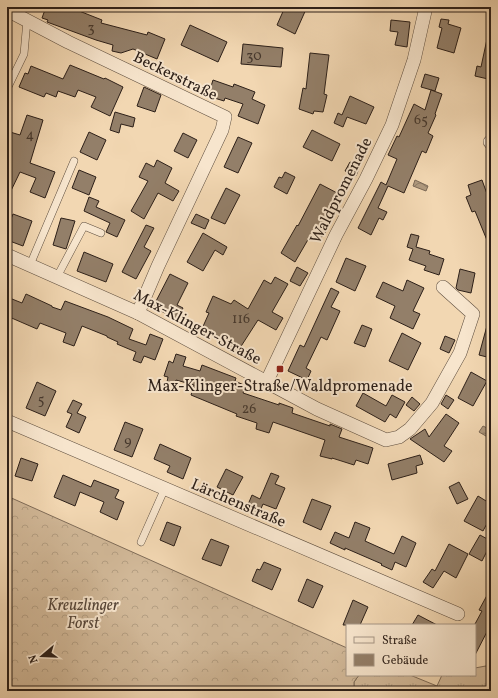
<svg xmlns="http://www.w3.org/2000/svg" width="498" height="698" viewBox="0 0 498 698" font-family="Vollkorn,serif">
	<defs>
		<pattern id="grass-tufts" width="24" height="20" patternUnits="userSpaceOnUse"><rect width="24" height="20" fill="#d1b898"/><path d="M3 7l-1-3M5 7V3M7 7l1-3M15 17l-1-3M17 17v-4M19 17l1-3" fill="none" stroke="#b49e82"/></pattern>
		<pattern id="forest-crowns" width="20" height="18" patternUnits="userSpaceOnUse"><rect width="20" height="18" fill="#d1b898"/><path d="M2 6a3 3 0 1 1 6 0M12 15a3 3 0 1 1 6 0" fill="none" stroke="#b49e82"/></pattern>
		<pattern id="water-waves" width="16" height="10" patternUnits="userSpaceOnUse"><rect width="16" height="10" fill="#af997e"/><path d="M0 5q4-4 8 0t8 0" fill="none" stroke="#8f7c66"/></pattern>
	</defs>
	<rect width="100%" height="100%" fill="#f2d7b2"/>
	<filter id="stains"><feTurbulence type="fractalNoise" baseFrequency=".005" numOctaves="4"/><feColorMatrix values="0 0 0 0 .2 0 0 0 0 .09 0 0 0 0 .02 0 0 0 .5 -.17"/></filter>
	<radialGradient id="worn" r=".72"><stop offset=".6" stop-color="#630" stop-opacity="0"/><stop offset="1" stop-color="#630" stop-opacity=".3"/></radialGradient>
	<!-- grass -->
	<path fill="url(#grass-tufts)" stroke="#7f6c58" d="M491,665V686L487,688L486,691H354V682L359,675H410L437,686L442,675H475V668Z"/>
	<!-- forest -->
	<path fill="url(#forest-crowns)" stroke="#7f6c58" d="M7,496L347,648V675H359L354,682V691H7Z"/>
	<!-- water -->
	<g fill="url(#water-waves)" stroke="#7b6956">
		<path d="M415,180L428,186L426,191L413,186Z"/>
		<path d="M483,426L491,430V439L479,432Z"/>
	</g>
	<!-- building -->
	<g fill="#937f69" stroke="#2d2019">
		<path d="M46,7H69L102,20L101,23L147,35L148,32L165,39L157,59L133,49L121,53L112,51L113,45L96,40L47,22L48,20L42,18Z"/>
		<path d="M285,7H307L295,34L277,25Z"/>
		<path d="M441,19L449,20L448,24L461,28L454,53L437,48L442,28L439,27Z"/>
		<path d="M391,20L410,22L407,47L395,45L398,32L390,31Z"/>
		<path d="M190,25L227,42L218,62L181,45Z"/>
		<path d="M487,39H491V67L488,79L475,76L477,66L481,67Z"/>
		<path d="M243,44L283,48L281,67L241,64Z"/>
		<path d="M310,53L329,55L324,94L327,95L323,112L314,111L313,114L299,109L303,88L306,89Z"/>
		<path d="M70,65L104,79L105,78L123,87L110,116L91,107L96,97L78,90L75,97L58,91L56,97L46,93L44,97L19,87L25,73L28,74L31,66L63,79Z"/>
		<path d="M425,74L439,78L435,91L421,87Z"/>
		<path d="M213,80L233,87L234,84L255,92L252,99L265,105L258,124L238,116L243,104L225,98L224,101L208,96Z"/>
		<path d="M144,87L161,95L155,112L137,106Z"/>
		<path d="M431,90L442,94L435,114L436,115L428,133L433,136L426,153L422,151L404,193L388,186L378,208L387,212L383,220L379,218L371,235L358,228L381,182L386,185L397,159L388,155L397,136L399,137L414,104L425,110Z"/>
		<path d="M350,96L374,107L366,124L347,117L343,127L334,123L338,113L342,115Z"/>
		<path d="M115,112L135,118L133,127L121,124L119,133L110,130Z"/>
		<path d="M27,115L43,120L30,163L55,172L45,198L30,192L36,178L20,172L7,199V154L11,144L7,143L10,132L20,135Z"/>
		<path d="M312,130L340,144L332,161L303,147Z"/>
		<path d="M89,132L106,140L97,160L80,152Z"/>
		<path d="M183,133L197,140L188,158L174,151Z"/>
		<path d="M238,137L252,143L238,173L224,167Z"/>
		<path d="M157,160L172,168L165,183L179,191L173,201L158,193L144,219L131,211L148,181L139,177L146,163L154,167Z"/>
		<path d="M350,162L360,166L356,176L345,171Z"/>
		<path d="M79,170L96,177L89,195L72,188Z"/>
		<path d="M285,172L295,177L287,194L274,187L279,177L282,178Z"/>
		<path d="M482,180L491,205V250L475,211L472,212L466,197L471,195L468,185Z"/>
		<path d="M320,184L339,194L322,227L327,230L322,237L313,231L295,262L281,253L297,225L298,226Z"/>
		<path d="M226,188L240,195L225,224L211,218Z"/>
		<path d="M89,197L99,201L96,207L125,220L117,237L106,232L110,223L84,211Z"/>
		<path d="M13,214L32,221L23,246L7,240V218L11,219Z"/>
		<path d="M196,214L209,220L205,229L191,223Z"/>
		<path d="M61,218L75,221L66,249L53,245Z"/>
		<path d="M146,225L154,228L144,247L151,251L136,279L122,272Z"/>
		<path d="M203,233L227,247L223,255L215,250L203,271L187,262Z"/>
		<path d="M411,234L419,236L416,247L430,251L429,254L444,259L439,275L424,270L426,266L409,260L413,249L407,247Z"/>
		<path d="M84,252L113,264L106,282L77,271Z"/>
		<path d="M346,258L366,266L355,291L336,282Z"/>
		<path d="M297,267L308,273L300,286L290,281Z"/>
		<path d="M460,269L475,273L471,293L458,290L456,288Z"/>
		<path d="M170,274L188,283L177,305L183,308L177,319L153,307Z"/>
		<path d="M275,277L288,284L272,312L283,318L276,330L258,320L238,351L218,338L201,331L209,313L206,312L213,296L231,304L234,300L248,309L264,280L271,284Z"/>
		<path d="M407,280L424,288L413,311L420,314L413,329L390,318L395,306L376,297L383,282L403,291Z"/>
		<path d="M331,288L339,292L331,307L340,311L327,340L321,337L306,368L311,371L307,380L288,371L300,345L304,347Z"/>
		<path d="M26,294L52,306V307L61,310L65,301L108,317L133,329L129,339L146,345L150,334L163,339L155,360L144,356L141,363L133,360L136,352L117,344L118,342L107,337V336L82,326L74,346L63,342L66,333L40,323L37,329L7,316V297L22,303Z"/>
		<path d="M488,322L491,323V358L479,355Z"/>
		<path d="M362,325L372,329L365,347L354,343Z"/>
		<path d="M402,333L421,343L408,370L389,361Z"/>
		<path d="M445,336L455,340L449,353L440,349Z"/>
		<path d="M176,354L186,357L183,366L200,371L202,365L236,378L235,381L246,386L243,393L279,405V403L293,408L292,413L330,426V424L342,429L339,437L373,448L368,464L356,460L354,465L332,458V459L320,456L325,440L273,422L269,433L256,429L257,423L236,416L237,414L191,395L194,385L176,380L175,385L167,382L168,377L164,376L169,361L173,363Z"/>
		<path d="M471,372L487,381L473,406L458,398Z"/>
		<path d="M37,382L56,391L45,416L26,408Z"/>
		<path d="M363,393L386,406L392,395L405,402L396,418L390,414L385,422L356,406Z"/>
		<path d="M446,395L454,400L448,409L441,404Z"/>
		<path d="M412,397L420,404L414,411L406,405Z"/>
		<path d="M73,400L82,404L77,413L86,417L79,433L66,427L72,414L67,412Z"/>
		<path d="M446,414L459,423L444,446L452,451L444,462L410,439L425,429L429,437Z"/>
		<path d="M125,422L143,429L132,457L114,450Z"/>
		<path d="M160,444L191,458L183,479L167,472L170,466L154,459Z"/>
		<path d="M420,455L423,464L416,466L417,473L392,480L388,464Z"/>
		<path d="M21,458L38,464L32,481L15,476Z"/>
		<path d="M226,469L243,477L233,495L217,487Z"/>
		<path d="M271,473L279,476L275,484L285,488L276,509L263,504L259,513L247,507L252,495L260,499Z"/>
		<path d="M63,475L91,487L94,480L119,490L115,498L124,502L117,520L100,512L104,502L80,492L75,506L54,497Z"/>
		<path d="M459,482L468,499L457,504L449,487Z"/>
		<path d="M478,496L491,504V516L483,531L464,521Z"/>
		<path d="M312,499L331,506L321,530L303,522Z"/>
		<path d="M167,522L181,527L174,546L160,540Z"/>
		<path d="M355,522L370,528L365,541L394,554L402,536L416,543L406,567L395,562L392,570L381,565L382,564L345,548V550L330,543L335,532L349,538Z"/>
		<path d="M480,535L491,541V543L482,561L469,554Z"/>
		<path d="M211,539L229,546L221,566L202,559Z"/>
		<path d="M449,544L468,554L456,578L444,571L433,588L423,582L432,569L435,571Z"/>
		<path d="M264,562L281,569L272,590L252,581L257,569L260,570Z"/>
		<path d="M307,579L323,586L313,608L298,601Z"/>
		<path d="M491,588V624L475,655V624L482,611L479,610Z"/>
		<path d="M353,600L368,607L360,625H343Z"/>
		<path d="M418,615L437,625H412Z"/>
	</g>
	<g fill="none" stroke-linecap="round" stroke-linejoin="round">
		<defs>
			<g id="service">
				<path d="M7,89L24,54L27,20"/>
				<path d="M30,265L74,161"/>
				<path d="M57,277L84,226L101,233"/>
				<path d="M141,542L165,488"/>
			</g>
			<g id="minor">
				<path d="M7,10L68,42L225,117L222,130L158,266L138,313"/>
				<path d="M490,142L491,143"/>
				<path d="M7,255L138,313L317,409L386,440L399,437L410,429L432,403L460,353L473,314L443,287"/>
				<path d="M267,381L336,235L366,179L392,125L414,60L426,7"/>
				<path d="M7,421L458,614"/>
			</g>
		</defs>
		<!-- service casing -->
		<use href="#service" stroke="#5e4e3f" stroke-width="8"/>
		<!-- minor casing -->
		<use href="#minor" stroke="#5e4e3f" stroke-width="14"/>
		<!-- service -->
		<use href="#service" stroke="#f7e5cd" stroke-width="7"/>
		<!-- minor -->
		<use href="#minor" stroke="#f7e5cd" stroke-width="13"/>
	</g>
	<!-- markers -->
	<rect fill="#8f2418" stroke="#f7e5cd" stroke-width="1.5" x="276" y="365" width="8" height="8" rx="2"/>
	<g text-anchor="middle" stroke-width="4" stroke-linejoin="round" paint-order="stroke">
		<!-- number labels -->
		<g font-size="14" fill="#46382d">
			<text x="91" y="32">3</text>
			<text x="254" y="60">30</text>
			<text x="421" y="124">65</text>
			<text x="30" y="139">4</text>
			<text x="241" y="323">116</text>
			<text x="41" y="404">5</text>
			<text x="249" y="413">26</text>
			<text x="128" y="445">9</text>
		</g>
		<!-- street labels -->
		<g font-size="16" fill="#2d2019" stroke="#f7e5cd">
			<text transform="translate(176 75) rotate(26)" y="6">Beckerstraße</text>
			<text transform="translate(340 190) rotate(-63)" y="6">Waldpromenade</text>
			<text transform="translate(198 326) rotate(28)" y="6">Max-Klinger-Straße</text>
			<text transform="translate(239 502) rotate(23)" y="6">Lärchenstraße</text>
		</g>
		<!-- poi labels -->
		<g font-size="16" fill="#2d2019" stroke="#f7e5cd">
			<text x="280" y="391">Max-Klinger-Straße/Waldpromenade</text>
		</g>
		<!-- park labels -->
		<g font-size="16" font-style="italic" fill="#564639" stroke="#f7e5cd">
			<text x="83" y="610">Kreuzlinger<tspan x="83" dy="18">Forst</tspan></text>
		</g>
	</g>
	<!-- margin -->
	<rect width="498" height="698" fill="none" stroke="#f2d7b2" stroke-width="24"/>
	<rect x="8" y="8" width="482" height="682" fill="none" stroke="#2d2019" stroke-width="2"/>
	<rect x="12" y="12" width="474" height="674" fill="none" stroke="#2d2019"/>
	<!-- legend -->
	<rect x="346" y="624" width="130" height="52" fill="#f7e5cd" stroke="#a69685"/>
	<rect x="354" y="637" width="20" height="6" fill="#f7e5cd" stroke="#a69685"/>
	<text x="382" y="644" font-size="12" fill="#2d2019">Straße</text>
	<rect x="354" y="654" width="20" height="12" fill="#937f69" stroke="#a69685"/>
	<text x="382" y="664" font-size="12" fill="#2d2019">Gebäude</text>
	<!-- north arrow -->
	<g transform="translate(42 656) rotate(251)" stroke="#f7e5cd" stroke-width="3" paint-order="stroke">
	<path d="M0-3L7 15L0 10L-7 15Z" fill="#2d2019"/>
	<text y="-6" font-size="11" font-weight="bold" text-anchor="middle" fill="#2d2019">N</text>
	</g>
	<rect width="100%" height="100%" filter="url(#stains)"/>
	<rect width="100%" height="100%" fill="url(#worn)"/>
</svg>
